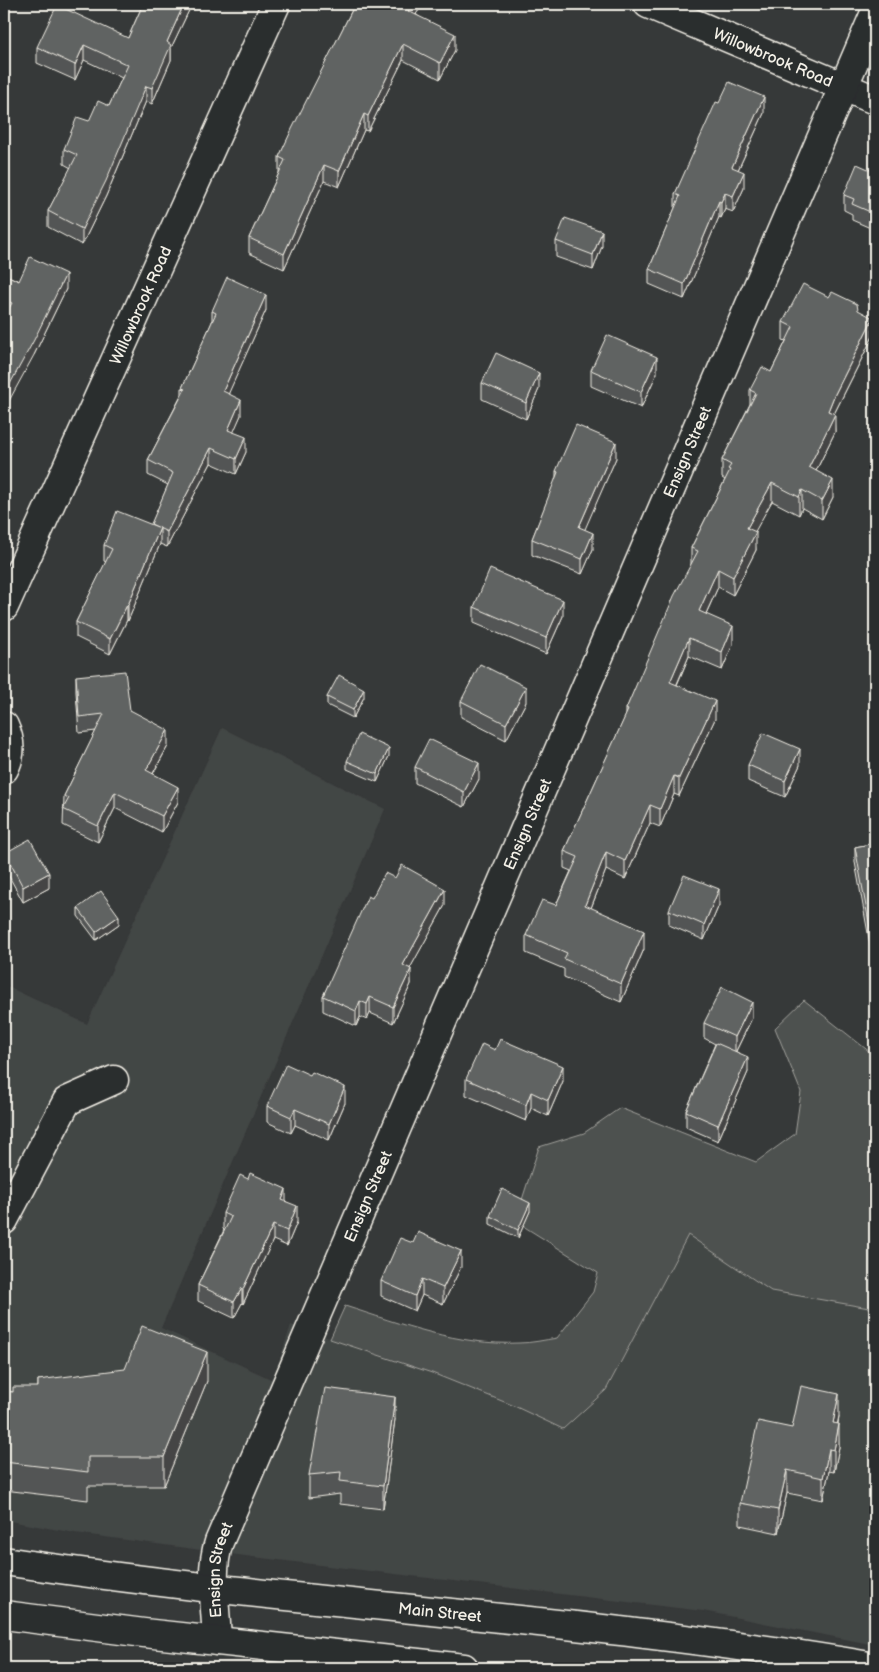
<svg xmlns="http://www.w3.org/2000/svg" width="879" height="1672" viewBox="0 0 879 1672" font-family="'Balsamiq Sans',sans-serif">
	<rect width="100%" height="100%" fill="#363939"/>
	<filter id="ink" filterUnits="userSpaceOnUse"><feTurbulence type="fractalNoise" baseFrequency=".02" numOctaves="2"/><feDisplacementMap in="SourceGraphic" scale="10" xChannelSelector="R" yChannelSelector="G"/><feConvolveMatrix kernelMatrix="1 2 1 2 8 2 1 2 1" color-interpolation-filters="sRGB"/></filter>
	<g filter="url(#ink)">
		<!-- built -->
		<path fill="#434645" d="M222,728L385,809L161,1328L273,1380L291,1325L432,1373L512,1405L563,1429L606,1390L688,1234L771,1291L875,1309V1645L703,1611L253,1557L75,1533L4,1520V985L87,1024Z"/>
		<!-- green -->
		<path fill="#4e514f" stroke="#a1a19c" d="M804,1000L875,1056V1309L771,1291L688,1235L606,1390L563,1429L512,1405L432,1373L330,1339L345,1306C401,1324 459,1346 519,1343C532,1343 544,1340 557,1338L593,1292L598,1273L523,1226L520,1206L539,1147L584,1133L620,1108L756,1162L795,1134L801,1092L775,1028Z"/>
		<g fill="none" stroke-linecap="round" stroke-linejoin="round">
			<defs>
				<g id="minor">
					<path id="s1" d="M648,4L875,100"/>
					<path id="s2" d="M4,607L276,4"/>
					<path d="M4,726C11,741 12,754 4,769"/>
					<path d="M4,1220L67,1101L114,1080"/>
					<path id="s3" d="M217,1641C216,1610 209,1571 219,1542L875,13"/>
				</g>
				<g id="major">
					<path id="s4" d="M4,1561C293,1605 587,1617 875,1667"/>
					<path d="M4,1615L144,1633L464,1668"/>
				</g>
			</defs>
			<!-- minor casing -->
			<use href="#minor" stroke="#f4f1e8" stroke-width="31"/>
			<!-- major casing -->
			<use href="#major" stroke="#f4f1e8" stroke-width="31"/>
			<!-- minor -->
			<use href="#minor" stroke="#2a2d2e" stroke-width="28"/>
			<!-- major -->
			<use href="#major" stroke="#2a2d2e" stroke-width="28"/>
		</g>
		<!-- wall -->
		<g fill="#535554" stroke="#f4f1e8">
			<path d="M142,4H192L171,48V60L152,104L146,101L106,196L82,245L48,227V211L71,168L64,164V149L89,121L109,106L122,78L84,60L75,80L37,63V47L128,38L143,4Z"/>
			<path d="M355,4H423L416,14L455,50L440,79L403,60L368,131L364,130L339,187L324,181L284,269L249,253V238L279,173V157Z"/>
			<path d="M719,103L764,113L738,170L744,188L733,212L725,209L721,218L719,217L684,299L649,284V269L675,208V194Z"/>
			<path d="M875,172V230L852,220V214L844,210V195Z"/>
			<path d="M556,241L602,246L593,270L556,257Z"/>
			<path d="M4,274L19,281L66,289L34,355L5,315L4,314Z"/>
			<path d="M829,297L858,310L873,336L834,414L835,432L816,471L833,497L822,519L802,508L799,515L772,501L754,532L756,550L733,595L718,587L706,614L733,644L722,670L689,656L677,685L715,719L679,796L674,794L660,827L650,823L625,879L606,870L591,908L644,949L621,1002L564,977V969L526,953V935L556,905L571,871L564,868V851L626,715V709L691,565V548L725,480L722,478V460L750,404V390L771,372L786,341L783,340V322Z"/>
			<path d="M266,310L228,394L241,415L233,432L246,452L236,474L211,463L167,547L160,544L128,621L127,620L110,654L76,637V622L106,562L104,561V545L151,525L168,485L148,475V460L182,394V388L212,322V311Z"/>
			<path d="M591,370L657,373L641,408L591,386Z"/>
			<path d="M482,383L539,389L526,419L482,399Z"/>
			<path d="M616,458L584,530L593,549L582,574L532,555V539L556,479V471Z"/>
			<path d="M474,607L563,616L546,654L474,623Z"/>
			<path d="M76,676L130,710L168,746L153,774L178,802L162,832L115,808L98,842L63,825L64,796L96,731L79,733L76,692Z"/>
			<path d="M327,697H364L353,718L327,705Z"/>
			<path d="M461,701L526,702L506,740L461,717Z"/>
			<path d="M389,756L377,782L347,769V761Z"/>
			<path d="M748,765H800L785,797L748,781Z"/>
			<path d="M415,767L479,779L464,807L415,783Z"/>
			<path d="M875,843V954L872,955L855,862V847Z"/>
			<path d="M5,853L49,888L23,902L5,869Z"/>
			<path d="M372,898L445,905L410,968L411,984L393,1023L370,1013L367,1020L360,1017L356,1026L323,1011V996Z"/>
			<path d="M719,905L704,940L669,925V910Z"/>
			<path d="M78,908L119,924L96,940L78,916Z"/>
			<path d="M752,1018L736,1051L748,1072L718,1141L686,1127V1111L715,1044L704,1038V1023Z"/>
			<path d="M466,1079L563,1081L548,1116L531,1108L526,1121L466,1095Z"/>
			<path d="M345,1103L329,1140L295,1125L291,1133L267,1122V1106Z"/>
			<path d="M286,1201L297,1222L287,1246L273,1240L243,1304L242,1303L234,1318L198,1301V1285L224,1230L223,1229V1213Z"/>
			<path d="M530,1211L518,1238L490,1224V1216Z"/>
			<path d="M461,1267L443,1304L422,1295L415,1311L381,1296V1281Z"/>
			<path d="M38,1380L207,1381L164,1486H88V1500L4,1490V1391L13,1392L38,1387Z"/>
			<path d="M839,1416L838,1424L839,1447L834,1472L829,1471L823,1500L787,1493L778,1533L740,1525V1503L792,1428Z"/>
			<path d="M395,1419L383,1509L340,1504V1494L309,1498V1475Z"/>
		</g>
		<!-- shaded-wall -->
		<g fill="#444545" stroke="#f4f1e8">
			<path d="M184,4H192L171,48V60L152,104V88L167,42Z"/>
			<path d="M413,4H423L408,26V11Z"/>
			<path d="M455,34V50L440,79V63Z"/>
			<path d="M403,44V60L368,131V116Z"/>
			<path d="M84,45V60L75,80V65Z"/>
			<path d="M146,86V101L106,196L82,245V229Z"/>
			<path d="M764,97V113L732,183V167Z"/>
			<path d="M364,114V130L339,187V171Z"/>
			<path d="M324,165V181L284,269V254Z"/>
			<path d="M744,172V188L733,212V196Z"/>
			<path d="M725,193V209L721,218V202Z"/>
			<path d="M719,201V217L684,299V284Z"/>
			<path d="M602,231V246L593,270V255Z"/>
			<path d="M66,274V289L34,355L4,410V395Z"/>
			<path d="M266,295V310L223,406V391Z"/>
			<path d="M873,318V336L834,414L828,411L834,396Z"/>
			<path d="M657,357V373L641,408V392Z"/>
			<path d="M539,373V389L526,419V403Z"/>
			<path d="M241,400V415L228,445V430Z"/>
			<path d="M835,414V432L809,485V467Z"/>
			<path d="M246,437V452L236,474V459Z"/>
			<path d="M616,442V458L579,543V527Z"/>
			<path d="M211,448V463L167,547V532Z"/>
			<path d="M833,480V497L822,519V501Z"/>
			<path d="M772,483V501L747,546V528Z"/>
			<path d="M802,490V508L799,515V497Z"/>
			<path d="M160,528V544L128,621V605Z"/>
			<path d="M756,532V550L733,595V577Z"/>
			<path d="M593,533V549L582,574V559Z"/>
			<path d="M718,569V587L699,629V611Z"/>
			<path d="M563,600V616L546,654V638Z"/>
			<path d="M127,605V620L110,654V639Z"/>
			<path d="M733,626V644L722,670V652Z"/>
			<path d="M689,638V656L670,700V682Z"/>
			<path d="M526,687V702L506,740V724Z"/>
			<path d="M364,689V697L353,718V710Z"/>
			<path d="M715,701V719L679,796V778Z"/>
			<path d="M168,730V746L146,786V770Z"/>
			<path d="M389,748V756L377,782V774Z"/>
			<path d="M800,749V765L785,797V781Z"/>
			<path d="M479,763V779L464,807V792Z"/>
			<path d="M674,776V794L660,827V809Z"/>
			<path d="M178,787V802L162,832V816Z"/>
			<path d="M115,792V808L98,842V826Z"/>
			<path d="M650,805V823L625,879V861Z"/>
			<path d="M606,852V870L585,923V905Z"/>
			<path d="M49,873V888L23,902V887Z"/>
			<path d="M445,889V905L403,981V965Z"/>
			<path d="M719,889V905L704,940V925Z"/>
			<path d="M119,916V924L96,940V932Z"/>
			<path d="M644,931V949L621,1002V984Z"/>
			<path d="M411,969V984L393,1023V1007Z"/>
			<path d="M370,997V1013L367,1020V1004Z"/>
			<path d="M360,1001V1017L356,1026V1011Z"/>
			<path d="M752,1002V1018L735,1053V1037Z"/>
			<path d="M748,1057V1072L718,1141V1125Z"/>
			<path d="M563,1066V1081L548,1116V1100Z"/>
			<path d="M345,1087V1103L329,1140V1124Z"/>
			<path d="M531,1092V1108L526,1121V1105Z"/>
			<path d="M295,1109V1125L291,1133V1117Z"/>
			<path d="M286,1189V1205L282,1200Z"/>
			<path d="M530,1203V1211L518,1238V1230Z"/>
			<path d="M297,1206V1222L287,1246V1231Z"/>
			<path d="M273,1225V1240L243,1304V1289Z"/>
			<path d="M461,1251V1267L443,1304V1288Z"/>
			<path d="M422,1279V1295L415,1311V1296Z"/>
			<path d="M242,1288V1303L234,1318V1302Z"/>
			<path d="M207,1352V1381L164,1486V1457Z"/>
			<path d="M839,1394V1416L833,1445V1423Z"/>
			<path d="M395,1397V1419L383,1509V1486Z"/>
			<path d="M839,1424V1447L834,1472V1450Z"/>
			<path d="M829,1449V1471L823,1500V1478Z"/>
			<path d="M787,1470V1493L778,1533V1510Z"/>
		</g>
		<!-- building -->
		<g fill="#616362" stroke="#f4f1e8">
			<path d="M143,4H184L167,42L171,45L152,88L146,86L106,181L82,229L48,211L77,155L64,149L77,117L89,121L98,101L109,106L128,65L84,45L75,65L37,47L57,5L128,38Z"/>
			<path d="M355,4H413L408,11L455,34L440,63L403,44L368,116L364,114L339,171L324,165L284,254L249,238L285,160L279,157L292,129Z"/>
			<path d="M729,82L764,97L732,167L744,172L733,196L725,193L721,202L719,201L684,284L649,269L680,196L675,194L716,102L719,103Z"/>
			<path d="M857,164L875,172V214L852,204L854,199L844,195Z"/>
			<path d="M565,218L602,231L593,255L556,241Z"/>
			<path d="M30,257L66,274L34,340L4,395V317L12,303L4,299V274L19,281Z"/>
			<path d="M227,277L266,295L223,391L241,400L228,430L246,437L236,459L211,448L167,532L151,524L173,473L148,460L185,389L182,388L216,313L212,311Z"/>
			<path d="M803,284L829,297L832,292L857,304L858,310L873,318L834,396L828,411L835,414L809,467L833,480L822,501L802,490L799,497L772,483L747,528L756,532L733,577L718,569L699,611L733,626L722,652L689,638L670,682L715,701L679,778L674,776L660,809L650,805L625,861L606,852L585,905L644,931L621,984L564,959L567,953L526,935L542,900L556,905L578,857L564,851L628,710L626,709L674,596L698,551L691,548L730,470L728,469L731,465L722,460L756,393L750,390L762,367L771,372L793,327L783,322Z"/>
			<path d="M607,335L657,357L641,392L591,370Z"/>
			<path d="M496,353L539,373L526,403L482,383Z"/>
			<path d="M576,425L616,442L579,527L593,533L582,559L532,539L558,472L556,471Z"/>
			<path d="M117,511L160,528L128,605H127L110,639L76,622L112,549L104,545Z"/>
			<path d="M490,569L563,600L546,638L474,607Z"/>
			<path d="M480,664L526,687L506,724L461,701Z"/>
			<path d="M125,671L130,710L168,730L146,770L178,787L162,816L115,792L98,826L63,809L69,798L64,796L104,714L79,717L76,676Z"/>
			<path d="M339,675L364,689L353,710L327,697Z"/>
			<path d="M763,733L800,749L785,781L748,765Z"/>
			<path d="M359,734L389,748L377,774L347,761Z"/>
			<path d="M429,739L479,763L464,792L415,767Z"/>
			<path d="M30,839L49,873L23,887L5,853Z"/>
			<path d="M875,843V938L872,939L855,847Z"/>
			<path d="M402,865L445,889L403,965L411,969L393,1007L370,997L367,1004L360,1001L356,1011L323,996L368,896L372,898L385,873L395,878Z"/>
			<path d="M684,875L719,889L704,925L669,910Z"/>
			<path d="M101,891L119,916L96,932L78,908Z"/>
			<path d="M722,987L752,1002L735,1037L704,1023Z"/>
			<path d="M500,1039L563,1066L548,1100L531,1092L526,1105L466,1079L482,1044L495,1050Z"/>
			<path d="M716,1043L748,1057L718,1125L686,1111Z"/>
			<path d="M286,1064L310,1075L312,1072L345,1087L329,1124L295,1109L291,1117L267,1106Z"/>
			<path d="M250,1173L286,1189L282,1200L297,1206L287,1231L273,1225L243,1289L242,1288L234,1302L198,1285L231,1217L223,1213L240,1175L248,1179Z"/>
			<path d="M502,1189L530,1203L518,1230L490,1216Z"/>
			<path d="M418,1232L461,1251L443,1288L422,1279L415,1296L381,1281L400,1238L413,1243Z"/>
			<path d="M142,1326L207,1352L164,1457H88V1472L4,1462V1391L13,1392V1387H38V1380L125,1369Z"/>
			<path d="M801,1386L839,1394L833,1423L839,1424L834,1450L829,1449L823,1478L787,1470L778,1510L740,1503L758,1421L792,1428Z"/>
			<path d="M325,1388L395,1397L383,1486L340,1481L341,1472L309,1475Z"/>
		</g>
	</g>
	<g text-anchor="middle" stroke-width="4" stroke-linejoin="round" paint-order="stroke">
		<!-- street labels -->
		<g font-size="16" fill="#f4f1e8" stroke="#2a2d2e">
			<text dy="6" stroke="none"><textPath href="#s1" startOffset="136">Willowbrook Road</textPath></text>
			<text dy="6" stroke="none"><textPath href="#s2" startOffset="331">Willowbrook Road</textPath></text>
			<text dy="6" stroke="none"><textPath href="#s3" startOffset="1286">Ensign Street</textPath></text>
			<text dy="6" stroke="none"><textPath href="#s3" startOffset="881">Ensign Street</textPath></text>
			<text dy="6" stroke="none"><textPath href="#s3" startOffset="476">Ensign Street</textPath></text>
			<text dy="6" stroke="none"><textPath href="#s3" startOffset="72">Ensign Street</textPath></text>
			<text dy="6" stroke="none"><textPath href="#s4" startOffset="439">Main Street</textPath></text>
		</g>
	</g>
	<!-- margin -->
	<rect width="879" height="1672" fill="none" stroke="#2a2d2e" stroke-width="20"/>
	<rect x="10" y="10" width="859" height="1652" fill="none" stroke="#f4f1e8" stroke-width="2" filter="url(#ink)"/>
</svg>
